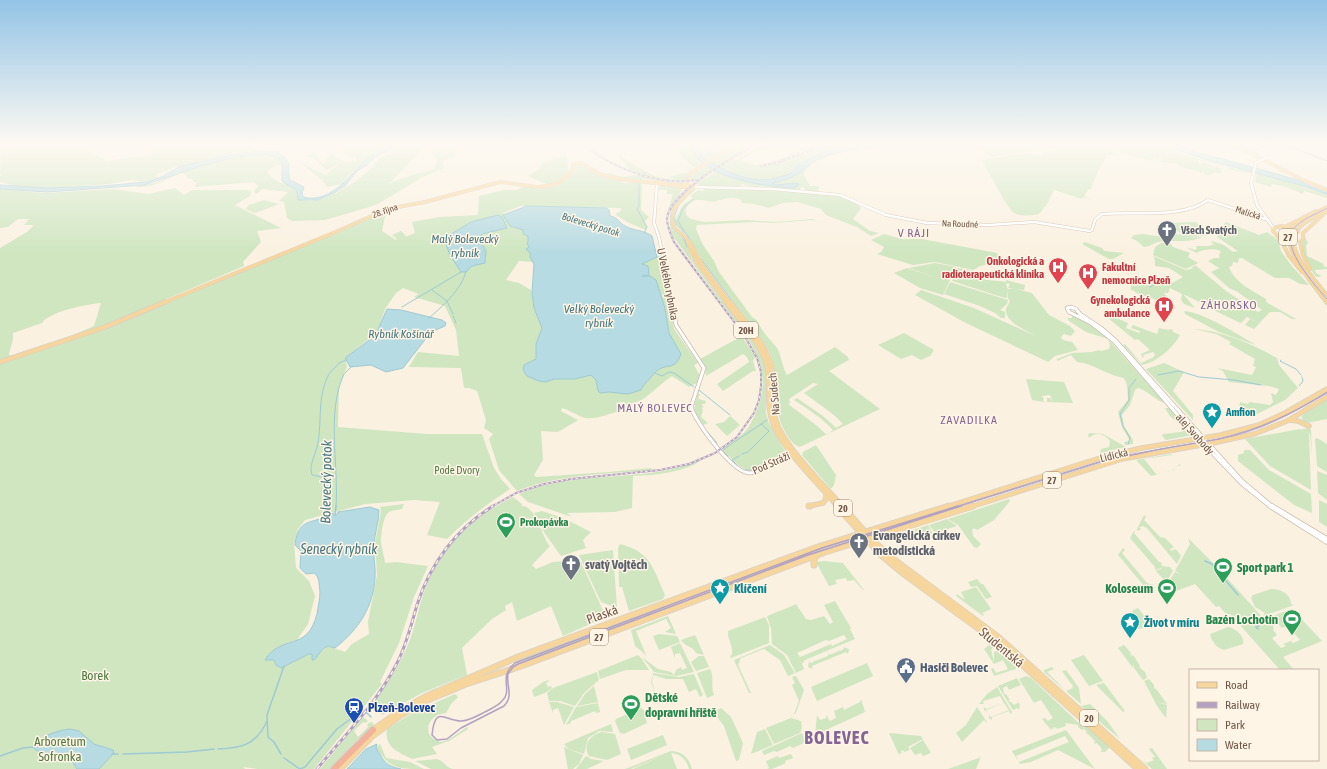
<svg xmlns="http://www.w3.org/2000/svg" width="1327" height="769" viewBox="0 0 1327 769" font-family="'Asap Condensed',sans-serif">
	<rect width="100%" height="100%" fill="#faf1e1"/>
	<!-- green -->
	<g fill="#cfe6c1" fill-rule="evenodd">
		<path d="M1,145H84L99,157L107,161L153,154L154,145H253L257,150L175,167L157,174L156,178L142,182L132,180L109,184L48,188L16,186L0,182V176L2,175L0,174Z"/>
		<path d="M340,145H389L388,147L373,153L340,184L327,187L322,180L298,161L325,175L341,163L326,170L315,159L306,156L315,152L316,157L323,164L331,154L345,162L356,161V157L352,158L346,154L342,146Z"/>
		<path d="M411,145L424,147L389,184L399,179L433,169L436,165L437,159L430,153L435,148L434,145H456L453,153L456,156L445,160L442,163L444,168L421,178L378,204L366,208L325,220L292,221L287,218L284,202L279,201L288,192L263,189L256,194L254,192L255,189L259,186L253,182L195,187L196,182H194L191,178L188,179L182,172C168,179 151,189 135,187L155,183L184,170L235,157L265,154L276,157L282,162V166L277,165L267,171L271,177L280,183C289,182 297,189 297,197C315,212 361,180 373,166C376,164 376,161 379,159C389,153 400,149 411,145Z"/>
		<path d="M675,145H689C701,179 759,183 789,188L796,183L777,185L772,183C782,181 791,179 798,173C805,168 811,163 819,159C837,150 869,145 889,145C871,148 808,153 804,175L810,186H819L818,192L806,190L803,187L800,188V190C783,190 757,189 742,184L738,188C763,190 846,188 861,208L853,219L870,231L879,233L871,236L857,227L826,215L821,209L797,202L782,203L769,208L754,204L742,203L741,200C732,196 724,199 716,201C705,204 694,192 685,210L687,216L691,219L704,222L747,220L777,222L813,219L818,222L813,220L775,223L755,222L697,225L696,229L703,245L714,261L719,272L752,317L758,321L751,325L701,258L690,239L674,222L683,205L693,198L690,196L698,190L703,191L705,186L695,184L714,173L712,171L703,177L691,181V176H689L702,164L694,167C686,162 678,154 675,145Z"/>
		<path d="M695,145H701C704,151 712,154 718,152C722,151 723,148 726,145H750L729,159L731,160L734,159L737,160L761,145H775L758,151L739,160L756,165L770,163L785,157L806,145H854L818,154L799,164L790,174L783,176L760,180L745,178L722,169L703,158Z"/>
		<path d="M976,145H1100L1117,148V155H1107L1097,173L1091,189H1089L1084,196L1092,200L1084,197L1082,199L1054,190L1047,204L1039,214C1033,215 1020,217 1014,213C1007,208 987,169 982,160L1028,153L1040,156L1043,152L1037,151L1060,150L1044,148L992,157Z"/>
		<path d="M1120,145H1161L1175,152L1252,173H1245L1229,169L1228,167L1198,160L1199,164H1201L1202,162L1222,169L1220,170L1222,171L1220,174L1214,172L1213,173L1217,175L1212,173L1210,175L1205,174L1203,171L1202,173L1179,166L1175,163L1174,164L1161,162L1162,159L1159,158L1158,160L1153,158V161L1119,153Z"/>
		<path d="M618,154C636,165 653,180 675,179L653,173L669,177L688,172L690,168L684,164L692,168L687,175V182L667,181L687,183L684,184L659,180L622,179L605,174L611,173C620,179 629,176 639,175L627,170L630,169L620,159Z"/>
		<path d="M564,156L567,158L569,173L560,181L549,185L527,176L541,168L542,163Z"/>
		<path d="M581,163L591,171L622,181L621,183H642L641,210L649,217L644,222L647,227L646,230L627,222L615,214L621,211V208L520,206L503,213L507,222L525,224L523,234L528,236V241L527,243L529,247L527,249L530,253L533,262L519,261L506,280L519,283L531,290L541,326L548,325L536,351V359L639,289L633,259L656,253L657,256H660L674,329L698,363L694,365L700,376L697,383L689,387L672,376C663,382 655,390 647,396C642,401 633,403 627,405L623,402L616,403L619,411C610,414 591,421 582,417C575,414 569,410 562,408L561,411L578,420L558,432L541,431L543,460L534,475L536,477L609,472L651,468L652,470C607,474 559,474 517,491L499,470L489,439L493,434L484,428L486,420L477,391L469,388H464L461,368L409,367L418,352L459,356L456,330L445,306L414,297L419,294L403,288L396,293L385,309L380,324L374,335L345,358L347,367L339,386L338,427L427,434H482L494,468L501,479L510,489C487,504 467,519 447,539L427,535L440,502L414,500L365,504L305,520L298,529L294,544L296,568L309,581L315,596L308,624L297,640L278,647L266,660L274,659L281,668L309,654H312V660L328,646L345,652L352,644L369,634L368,622L377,575L375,543L381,511L380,507L404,504L402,509C398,510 393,510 389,512C383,516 381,534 381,542C382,549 384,556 385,563L396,562L428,566L414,597L399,643L380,682L382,684L314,769H257L243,767L245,769H0V363L105,328L332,234H335L383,212H386L382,231L396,240L397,239L392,235L401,231L406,236L405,237L415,233L412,222L439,217L478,215L479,196L504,190H517L523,186C545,190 569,189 575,164ZM493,217L474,245L468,223Z"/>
		<path d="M1256,173L1307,186L1327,194V198L1304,191L1303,194L1286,187L1272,184L1271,187L1255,182L1256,175H1258Z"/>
		<path d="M660,185L669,187H683C680,195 671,205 667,214L673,194H667V190H658Z"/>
		<path d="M175,188L184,195L192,190H249L251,192L250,196L235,205L281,228L257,231L261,242L243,262L244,266L101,327L0,360V248L27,232L34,225H24L29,219H18L8,227L0,228V189L44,193L113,189L148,194ZM101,303L94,326L66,338L10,356L9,354L13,339V333L42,323C48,312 88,304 101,303Z"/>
		<path d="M688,189L679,197L672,209L671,218V224L685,238L692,260L750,337L763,359L766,370V413L769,423L786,453L783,456C748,472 750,479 722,449C729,444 743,435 748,428C767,396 768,371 748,339L672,235C666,217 672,201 688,189Z"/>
		<path d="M264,200L279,204L255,213L245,209L249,205Z"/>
		<path d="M1196,222L1206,232L1180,233L1170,223Z"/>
		<path d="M1226,222L1259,235L1267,232L1278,240L1281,251L1291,265L1309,285L1300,284L1289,278H1275L1242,258H1239L1238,263L1233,262L1232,266L1229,267C1234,282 1253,291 1266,299V302L1296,319H1292L1280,312H1270L1254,329L1245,325L1250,319L1259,323L1247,317L1241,323C1221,315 1203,303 1183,294L1195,308L1184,304L1181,300L1182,294L1170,288L1168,293H1164L1167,297L1164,298L1167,300L1165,303L1137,293L1130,289L1131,288L1130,279L1135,283L1137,280L1141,281L1142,283L1149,281L1147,276L1153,278L1158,282L1159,281L1156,279L1164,278L1172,283L1183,277L1169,268L1155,266V260L1153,256L1186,270L1191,269L1195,265L1226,291L1258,312L1262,310L1238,292L1229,288L1211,272L1219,268L1208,261L1214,258H1220L1219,255L1221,251C1215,248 1205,249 1197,252L1198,254L1186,247L1195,250L1197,249L1196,246H1209L1214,244L1211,242L1212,241L1224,245L1233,252L1238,251L1217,237L1223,229L1224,224Z"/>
		<path d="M884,234L902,239H922L997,253L1001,264C991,264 982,263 974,270L935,262L913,265L877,254L881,252L884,247L871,240Z"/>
		<path d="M1143,234L1163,237V235L1166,234L1209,235L1185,238L1202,237C1188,244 1173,239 1158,242C1153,243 1150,247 1144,247L1137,241L1131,238L1134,235Z"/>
		<path d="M1304,235L1308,243L1306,245L1307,256L1324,264L1323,266L1327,267V269L1315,270L1316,273L1322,276L1317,277L1314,275L1303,253L1302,243L1305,240Z"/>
		<path d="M1085,242L1102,248L1104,251L1124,253L1113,259H1109L1082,244Z"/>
		<path d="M1161,243H1170L1173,247L1190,253L1188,257L1198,263L1186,269L1153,255L1155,247Z"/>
		<path d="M935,263L956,267L943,295L920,288L894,273L907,268L941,279L909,268Z"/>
		<path d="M957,268L976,271L979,278C987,281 997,280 1006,282V280L1025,285L1024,290L1016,289L1032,293L1049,315L1070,326L1075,331L1071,336L1064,334L1061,337L1063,340L1072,342L1078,350L1055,356L1048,362L966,323L915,295L921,290L974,308L1038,337C1030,332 1005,323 1006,310C1006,307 1009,304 1010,302L1008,298V289L1014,288H1008L1010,284L1008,283L1006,284L1008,290L1007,298H1005L952,281Z"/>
		<path d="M950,282L1008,300L1007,304L1000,310L1005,312V318H1001L995,313L980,306L944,294Z"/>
		<path d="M1184,311C1205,313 1237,334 1256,345L1219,332L1185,314Z"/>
		<path d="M1072,315L1102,332L1163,401L1164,403C1154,399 1148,391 1138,388L1135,390L1130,405L1122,415L1124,426L1133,440V444L1125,445L1124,442L1129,441V439L1122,427L1118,412L1128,400L1127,385L1124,378C1107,376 1094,363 1077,362L1071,355L1057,361V359L1072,353L1092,352L1099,350L1101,351L1109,349L1110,345L1108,339L1086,332L1069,321L1067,318H1072Z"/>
		<path d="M1109,315L1128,323L1126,328L1139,333L1140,331L1131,328L1133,325L1157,334L1159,328L1168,330L1172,329L1173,332L1180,335C1173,348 1157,362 1142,365L1123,345L1125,344L1141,363L1154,357L1155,354L1153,352L1143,355L1144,358L1142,357L1141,354L1150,350L1138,339L1135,340L1108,318Z"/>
		<path d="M758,322C762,332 771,340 777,348C782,357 782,367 787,375L835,347L848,357L849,360L829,371L880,409L800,447C794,445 791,441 787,435C771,409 780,393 774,366C771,351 760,338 752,326ZM813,383L818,384L804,393L834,415L843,424L836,428C825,416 811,408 797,398L794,400C808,409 822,418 833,430L827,435L816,425L788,404L790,403L789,399Z"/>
		<path d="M1194,329C1223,331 1252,344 1277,358L1279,365L1298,388L1285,400L1253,416L1239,407L1240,402L1247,404L1250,402L1270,405L1273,402L1271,393L1276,395L1279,389L1269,386L1229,382L1223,371L1217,368L1252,375L1256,367L1253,366L1255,359L1229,344L1231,342L1216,334Z"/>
		<path d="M904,333L934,350L930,356L921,360L912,355L901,359L878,345Z"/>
		<path d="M742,336L755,357L753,361L756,371H753L723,391L717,384L749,362L747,357L743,354L706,376L705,369L700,359Z"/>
		<path d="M1164,363L1184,372L1173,391L1193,415V420L1146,369Z"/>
		<path d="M1026,379L1064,382L1073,403L1047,402V398H1050L1053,402L1050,395L1042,396L1044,399H1043L1044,402L1032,400Z"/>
		<path d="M698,394H700L698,399L706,401L705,404H702V406H704L702,408L703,410L701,417L708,423L703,425C694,411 692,410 698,394Z"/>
		<path d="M1327,399V419L1307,423L1304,422L1301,417L1304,414Z"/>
		<path d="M1165,408H1170L1193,435L1166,440L1162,436L1163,434L1181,432L1183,431V428L1169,415Z"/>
		<path d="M730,416L740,425L727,436L715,424L724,422Z"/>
		<path d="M1309,428L1311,430L1312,455L1310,434L1306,432L1309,434L1311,490L1270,466L1245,439L1300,429L1304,431L1302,429Z"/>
		<path d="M1091,433L1103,434L1126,447L1100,453L1101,449L1109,447L1110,441C1105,434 1096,431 1089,438L1088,434Z"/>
		<path d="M1317,438L1327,444V472L1317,466L1315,439Z"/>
		<path d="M816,445L836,475L834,485L831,489L802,455L803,452Z"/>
		<path d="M1244,450H1250L1269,470L1311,494L1312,513L1294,505L1238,461V455L1244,453Z"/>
		<path d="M1171,454L1181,465L1176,467L1174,470L1163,473L1173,470L1180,464L1172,455L1144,459L1156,474L1162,473L1151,476L1136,460Z"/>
		<path d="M702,460C683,473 655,475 633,476L632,508L615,512L567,513L572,517L528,502L519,494C576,469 644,484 702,460Z"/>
		<path d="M1317,471L1327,475V500L1318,493Z"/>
		<path d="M513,497L522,504L521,506C536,505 541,536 550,546L532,565L536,569L553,562L580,560L606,617L563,636L551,606L517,621L512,602L505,606L506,610L492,619L462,648L467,675L422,693L382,715L373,703C389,683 402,661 411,637C418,616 421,595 431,576C448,540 478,514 513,497Z"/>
		<path d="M1009,499L1010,501L994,520L977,530L974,528L972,530L973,536L981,544L977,548L974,547L958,525L948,519Z"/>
		<path d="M1319,500L1327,504V527L1319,522Z"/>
		<path d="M542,511L563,518L591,532L583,540L586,548L561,556L544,532L534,513Z"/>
		<path d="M1144,515L1146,517L1144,520L1160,537L1165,538L1174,547L1170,549L1171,551L1176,549L1181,556L1177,564L1147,528L1143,526L1139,527L1141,529L1138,531L1137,529Z"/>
		<path d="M947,519L957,526L935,533L929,525Z"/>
		<path d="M928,525L933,534L915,539L911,534H909L907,532Z"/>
		<path d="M1134,531L1135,532L1134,533L1159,562H1161L1162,566L1170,567L1173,571L1166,582L1156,571L1164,567L1155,570V567L1130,538Z"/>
		<path d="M1188,538L1215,565L1219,564L1230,576L1226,577L1264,619L1292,609L1322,641L1283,657L1294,670H1280L1230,614L1227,615L1219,606L1216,607L1195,584L1168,594L1165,588L1175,572L1181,574L1175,571L1190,544ZM1278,624L1282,628L1287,626L1300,640L1293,643L1291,641L1283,644L1286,646L1281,648L1272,638L1277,635L1273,630L1274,629L1273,626Z"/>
		<path d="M620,544C651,552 653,568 665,595L663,599L629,611L622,587H619L618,548Z"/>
		<path d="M1123,548L1125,550L1122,553L1147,583L1155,585L1145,587L1118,555Z"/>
		<path d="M613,550L617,608L601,602L579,555Z"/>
		<path d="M806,552L809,557L712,593L709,588Z"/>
		<path d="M824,561L843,563L864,590H863L854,580L847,581L846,578L835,580L837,584L829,586L816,562Z"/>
		<path d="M977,579L981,584H983L992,597L986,599L977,586L971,587L968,582Z"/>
		<path d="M976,587L991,609L982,613L984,615L983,616L956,596L957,594L965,600L961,592Z"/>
		<path d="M1271,589C1281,589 1291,594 1291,604L1294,605L1264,616L1263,615L1265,613L1255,607L1251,598L1253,595Z"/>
		<path d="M835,601L851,628L850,629L855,639L805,660L802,664L804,669L796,673L787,655L772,644L771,628L767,616L792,606L796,612L792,606L796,604L806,619L811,620L824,616L830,624L833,622L824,605ZM844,635L847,639L832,646L831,644L800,657L797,653L826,640L829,641Z"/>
		<path d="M666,607L668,610L526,661V658L514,663L517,660L633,617L634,619Z"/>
		<path d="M1138,608L1139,609L1152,626L1139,629L1131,618L1133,610Z"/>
		<path d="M668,616L676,634L665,632L671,628L666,619L636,631L646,655L635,646L631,630Z"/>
		<path d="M765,617L769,625V643L731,658L730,657L732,654C733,645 727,638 728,631Z"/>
		<path d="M1228,627C1235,628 1245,636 1243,644L1224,650C1217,648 1211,641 1210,634Z"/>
		<path d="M659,634L677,636L680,642L659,650L653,636Z"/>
		<path d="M695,635L696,637L704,655L696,653C693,646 684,646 681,640Z"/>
		<path d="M680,643L694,672L676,676L654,672L642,657L658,669L671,672L674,675L676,670L681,667L682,670L687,668L680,653L675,654V658L671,647Z"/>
		<path d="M992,643L995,645L991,650L994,662V652L996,651L1016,665V669L994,676L991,669L993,668L996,673L1008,669L1003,660L994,664L984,649Z"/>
		<path d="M770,645L784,655L795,673L788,676L780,660L764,649L741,658L738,665L751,693H749L734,660Z"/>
		<path d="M1124,645L1131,653L1130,655L1134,656L1140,666V668L1145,672L1147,678L1143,680L1134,668V663L1133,668L1118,648Z"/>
		<path d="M843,647L849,649L848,654L846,652L812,666L813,669L808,667L809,661L810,663L814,662L813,660L815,661L828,656V653L829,655L839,651L838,649L840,651L844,649Z"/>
		<path d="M638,655L641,658L649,670H626L600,679L598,671Z"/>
		<path d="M1084,655L1103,681L1089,686L1071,660Z"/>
		<path d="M699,656H704L709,667L696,671L691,662Z"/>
		<path d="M867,663L873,676L817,701L811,687Z"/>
		<path d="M1052,667L1054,669L1047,672L1066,691L1073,688L1072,686H1074L1072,685L1062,671L1066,670L1079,688L1081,704L1044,672V670Z"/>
		<path d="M710,669C715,677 710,685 714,695L707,698L697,673Z"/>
		<path d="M597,672L599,680L584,693L575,706L560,701H549L547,693L553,688Z"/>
		<path d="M653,673L679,677L694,674L703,695L700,697L696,689L689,692L683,679H666L653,675L652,682L657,699L651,682Z"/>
		<path d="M796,676L804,690L796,713L789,717L794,714L799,701L792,685L795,683L792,677Z"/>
		<path d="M1026,676L1031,678L1084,728L1086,726L1109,745V748L1105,752H1101L1102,749L1097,743L1094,744L1095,741L1088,734H1086L1087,732L1084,729L1082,730L1078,727V725L1065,723L1066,726L1057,729L1055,727L1053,728L1055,730L1051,728L1052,731L1042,719L1045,718L1048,721L1053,718L1041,700L1034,703L1019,679Z"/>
		<path d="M1017,678L1021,685L1011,689L1009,686L1011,689L1009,690L1007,686L1003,688L1004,694H1006L1010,700H1008L1010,702H1011L1014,705L1018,703L1017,700L1020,705L1019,710L1018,708L1013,710L998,686Z"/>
		<path d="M1149,679L1154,685V688L1157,690L1167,704L1156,702L1167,705L1166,718L1157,706L1144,681Z"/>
		<path d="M549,680V681L546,683L548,687L551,686L552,688L545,693L534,697L532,690L543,682Z"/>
		<path d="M1104,683L1125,711L1123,712L1096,685Z"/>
		<path d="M594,686L598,702L577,706L585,694Z"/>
		<path d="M997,687L1012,712L1011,714L1009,711L992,717V720L989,718V715L991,717L1009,710L1004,703L986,710L987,712L984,710V707L986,709L1004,703L1000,696L983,701L984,704H979L987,694Z"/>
		<path d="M455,694L458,697L451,704L446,713C427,714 420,737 441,742L448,740L467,727L468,729L449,741L432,747L437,754L412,759C398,752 384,747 387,729L414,712Z"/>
		<path d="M861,699L865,712L815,735L817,715L820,720L826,718V715L830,721L836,718L834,711L843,707L844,710L860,702Z"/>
		<path d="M549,702H557L574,707L564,725L558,708L553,710V713Z"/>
		<path d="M598,703L600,712L596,713L595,711L571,721V723L566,725L576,707Z"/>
		<path d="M1090,704L1108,722L1120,739L1081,706Z"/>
		<path d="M977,707L987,722V723L984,720L962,742L956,733L966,725Z"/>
		<path d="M641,708L644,710L647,723L624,734L620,733L615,721L616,719Z"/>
		<path d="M721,708L731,717L743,743L739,760L736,761L724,726L717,717H715L713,712Z"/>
		<path d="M363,717L368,721L365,723L363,722L354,731L358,737L368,727L367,725L370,722L371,723L373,722L374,727L358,739L330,769H320Z"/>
		<path d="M791,718L801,721L802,728L800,733L774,744L766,728Z"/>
		<path d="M611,724L613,732L599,731L588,738L584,754L569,749L564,744Z"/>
		<path d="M765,729L773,745L751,754L757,732Z"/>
		<path d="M1066,730L1095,769L1058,750L1031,762L1020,764L1012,751ZM1065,736L1069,742L1019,762L1016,756Z"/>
		<path d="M602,732L615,734L621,754L607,760L589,756C582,745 591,734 602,732Z"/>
		<path d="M802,733L806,742L793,748L790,746L777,752L774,751L764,755L762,751Z"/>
		<path d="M889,733L921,736L923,739L908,747L910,750L904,752L903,750L901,751L902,753L899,754L900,757Z"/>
		<path d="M663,735L667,745L631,760L627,749Z"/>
		<path d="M923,740L931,753L923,756L921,753L915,755L910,748Z"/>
		<path d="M380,744L386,758L410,762L424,769C397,769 391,769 376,748Z"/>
		<path d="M564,747L583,755L579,764L573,769H568Z"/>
		<path d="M1152,748L1167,769H1152L1142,760L1147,763L1154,760L1152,758L1155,757L1149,749Z"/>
		<path d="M671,751C682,751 689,758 692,769H689C687,760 681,754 671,753L677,769H633L668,753L631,769H625Z"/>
		<path d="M791,754L793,758L785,761L786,763L772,769H767L769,768L766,761L778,756L779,758Z"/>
		<path d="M586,756L591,759L604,761L587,769H576Z"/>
		<path d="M981,756L976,769H948L979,758Z"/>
		<path d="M437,759C444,761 446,768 453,769H431L415,761Z"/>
	</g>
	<!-- water -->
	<g fill="#b7dbe2" stroke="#9ecad3">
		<path d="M396,145H407L388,150L376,156L367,165L357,171L345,186L334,193L318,200H298C297,185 292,189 282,181V162L276,157L265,154L235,157L201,166L144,185L47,192L0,189V185L48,188L102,186L146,182L164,176L180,166L244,153L257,151L273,152L278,151L279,152L277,153C294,160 286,166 290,180L304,187L302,193L303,197C333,205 352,170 373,154C379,149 389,147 396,145Z"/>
		<path d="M689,145H695L703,158L722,169L745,178L760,180L772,179L790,174L799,164L823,152L854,145H882C862,148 837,150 818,159C810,163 805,169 798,174C790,179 781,181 772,183L777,185L796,183L799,184L795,188H789C760,185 701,178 689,145Z"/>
		<path d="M1161,145C1179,145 1197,153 1215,157C1252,167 1290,177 1327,190V194L1308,187L1211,161Z"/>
		<path d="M527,206L606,208L609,210L610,216C618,217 619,223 625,226C634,231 644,230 652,236L657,257L642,264L648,266L649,275L642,276H650L656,280L665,308L669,333L681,354C675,371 668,363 658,370C656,371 641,388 641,390L628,394L609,392L600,393L598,391L596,380L591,375L575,379H554L546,382L539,381L527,376L523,370L524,365L536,359V344L542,328L534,308L532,292L534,264L530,257V253L526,249L529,247L527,243L528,241V236L523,234V230L510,226L503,215Z"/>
		<path d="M498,215L502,217L507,228L482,234L480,240L486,251L485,263L472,266L466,272H461C455,262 444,249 446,237L471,222Z"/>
		<path d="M387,309L401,310L442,320L446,323L445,326L431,332L403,368L386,372L371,365L350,367L345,358L375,336Z"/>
		<path d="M370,507L379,510C379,523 374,534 374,547C373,557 376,567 375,578C373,608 358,630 335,648L328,646L323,649L314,660H312V654H309L281,668L276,665L274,660H265C282,633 307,653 317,614C318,606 320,600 320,592C319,585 320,577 314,573L306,574L300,568L301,551L295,545C298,516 314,525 333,513L334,515L337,514L338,512Z"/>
		<path d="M70,729L79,731L94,744L113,750L114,753L99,769H77L67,753L43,754L34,749C40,735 56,731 70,729Z"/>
		<path d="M377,744L376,748C384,761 385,766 401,769H347L366,749Z"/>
	</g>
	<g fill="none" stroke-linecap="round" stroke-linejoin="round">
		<!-- stream-far1 -->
		<g stroke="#9ecad3" stroke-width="1">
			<path d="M659,145V147"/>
			<path d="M682,151L691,148"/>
			<path d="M700,153L715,156"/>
			<path d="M706,154H711"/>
			<path d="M640,180L646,172"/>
			<path d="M639,184V206L637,209L647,227L644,233"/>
			<path d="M686,197L695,189"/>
			<path d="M680,198L687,191"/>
			<path d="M673,204L679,198"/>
			<path d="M678,207C670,223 677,224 687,235C690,239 692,243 694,247"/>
			<path d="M673,208L680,198"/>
			<path d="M671,214V222L674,228"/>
			<path d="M684,231L678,221L683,208L694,199"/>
			<path d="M683,237L687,247"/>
			<path d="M701,259L744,317"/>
			<path d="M1156,282L1160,283"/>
			<path d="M1150,287L1155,284H1163"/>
			<path d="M432,290L447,301L453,314"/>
			<path d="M402,307L461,272"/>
			<path d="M453,316L456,323"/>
			<path d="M429,318C443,306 462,289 466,271"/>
			<path d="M1281,360L1280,361L1296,369L1301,375"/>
			<path d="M330,373L339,363L346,360"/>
			<path d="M345,373L352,366"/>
			<path d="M655,373L662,376L669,372L674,373L694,387"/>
			<path d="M329,374C317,397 322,419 318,443C316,453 311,461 311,470L312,475L323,477L336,476"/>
			<path d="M1158,375L1179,371L1199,377L1234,380L1261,385"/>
			<path d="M1299,386L1303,381L1302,377"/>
			<path d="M697,394L699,390L730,415"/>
			<path d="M705,429L717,443"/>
			<path d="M1128,444L1130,438L1123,426L1120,414L1129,400V388L1136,379"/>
			<path d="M718,446L728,456"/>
			<path d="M723,450C737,439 752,431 767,420"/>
			<path d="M742,454L748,452L769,431L761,424"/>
			<path d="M763,465L778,458"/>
			<path d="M738,466L732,460L739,456"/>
			<path d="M744,470H752L761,466"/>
			<path d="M336,507C339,465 326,412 344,374"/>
		</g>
		<!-- stream -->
		<g stroke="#9ecad3" stroke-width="1.5">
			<path d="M335,515L336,506"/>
			<path d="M1205,561L1212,564L1221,573"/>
			<path d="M1221,575L1238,595"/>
			<path d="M1249,616L1256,623"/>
			<path d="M1256,625L1259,626L1256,627L1258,629"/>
			<path d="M218,749C242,748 256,745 267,721"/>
			<path d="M112,754H118"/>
			<path d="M123,754L187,752L214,749"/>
			<path d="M281,754L274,742L268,737L267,715L284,666"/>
			<path d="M0,756L23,748L34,747"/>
			<path d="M284,758L300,769L305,767L337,729L360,712L367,713L371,717"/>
		</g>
		<defs>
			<g id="minor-far2">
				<path d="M1246,145L1268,158"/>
				<path d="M1259,161L1256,163L1251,183L1257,205L1274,229"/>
				<path d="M657,184L654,223L659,237L672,303"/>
				<path d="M693,187L773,189L840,195L886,215L927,223L989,225L1034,222L1090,231L1092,230L1095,220L1102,214C1133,211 1183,219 1208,200L1265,219"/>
			</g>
			<g id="minor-far1">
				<path d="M672,302L676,325L704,368L691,407C696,423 732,472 749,473C761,473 781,459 792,454"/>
				<path d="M1271,507L1242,484L1194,434L1114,341L1091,323L1069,312L1067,308L1071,307L1076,309L1080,314L1101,328L1116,341L1242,481L1273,507"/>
			</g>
			<g id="minor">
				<path d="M1270,506L1327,542"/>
				<path d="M1272,506L1327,539"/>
			</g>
			<g id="major-far2">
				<path d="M1234,145L1303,180L1327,190"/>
				<path d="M658,181L667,184L694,186L690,188L655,183Z"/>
				<path d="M687,186L688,177L691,173L734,145"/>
				<path d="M693,187L673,210L672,222L676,229L686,238L695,260L727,303"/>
				<path d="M1327,207C1316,213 1298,219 1291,231C1281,250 1316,288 1327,303"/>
				<path d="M1327,211C1317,217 1303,221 1296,232C1285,250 1316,281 1327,295"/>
				<path d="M1285,227L1316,211"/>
				<path d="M1291,228L1281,226L1274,228L1273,231L1281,240L1289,256L1302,272"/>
				<path d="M689,241L704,268L730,303"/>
				<path d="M1310,269L1303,255L1300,242L1303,239V233L1325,213"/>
				<path d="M163,303L338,231L387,209L425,202L500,182L538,187L553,185L560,182L571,173L573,164C583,159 589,169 598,173C616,180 636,181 655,183"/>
			</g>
			<g id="major-far1">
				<path d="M726,302C739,320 762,344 767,366C771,386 765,406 774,426C785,452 819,484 838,507"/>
				<path d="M730,302C744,321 767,345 772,369C776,389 769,404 778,426C789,451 824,485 843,507"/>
				<path d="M0,362L105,327L165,302"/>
				<path d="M1289,420L1298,421L1309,426"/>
				<path d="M809,506L823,503L826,499V494"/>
				<path d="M946,507L1103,457L1142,448L1221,435L1259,425L1285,413L1327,389"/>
				<path d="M970,507L1122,459L1213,443L1254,434L1287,421L1327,397"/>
			</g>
			<g id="major">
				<path d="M809,506H810"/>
				<path d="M837,506L880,554L904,574L997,642L1138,769"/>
				<path d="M842,506L870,538L889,556L998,637L1145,769"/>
				<path d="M814,565V559L817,555"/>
				<path d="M373,730L400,711L425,697L518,657L818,547L949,506"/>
				<path d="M340,769L371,737L401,715L425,701L466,684L521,666L825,552L973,506"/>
			</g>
			<path id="highway" d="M334,769L373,730"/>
		</defs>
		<!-- minor-far2 casing -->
		<use href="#minor-far2" stroke="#ccbbab" stroke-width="3.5"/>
		<!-- minor-far1 casing -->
		<use href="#minor-far1" stroke="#ccbbab" stroke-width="4.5"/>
		<!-- minor casing -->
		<use href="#minor" stroke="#ccbbab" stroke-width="5.5"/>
		<!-- major-far2 casing -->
		<use href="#major-far2" stroke="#d7d0cc" stroke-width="4"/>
		<!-- major-far1 casing -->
		<use href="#major-far1" stroke="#d7d0cc" stroke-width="5.5"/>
		<!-- major casing -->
		<use href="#major" stroke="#d7d0cc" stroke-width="7"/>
		<!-- highway casing -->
		<use href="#highway" stroke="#d7d0cc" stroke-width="8"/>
		<!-- minor-far2 -->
		<use href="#minor-far2" stroke="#fff" stroke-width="2.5"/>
		<!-- minor-far1 -->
		<use href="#minor-far1" stroke="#fff" stroke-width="3"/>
		<!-- minor -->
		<use href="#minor" stroke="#fff" stroke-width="4"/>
		<!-- major-far2 -->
		<use href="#major-far2" stroke="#f6d69c" stroke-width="3"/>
		<!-- major-far1 -->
		<use href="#major-far1" stroke="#f6d69c" stroke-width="4"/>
		<!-- major -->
		<use href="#major" stroke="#f6d69c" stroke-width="5.5"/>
		<!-- highway -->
		<use href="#highway" stroke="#f1b39b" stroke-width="6"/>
		<!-- tram-far1 -->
		<g stroke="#b3a1c2" stroke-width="1">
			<path d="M1286,145L1327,161"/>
			<path d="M1327,208C1317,214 1300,219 1293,230C1281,249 1315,285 1327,299"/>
			<path d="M1219,439C1260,429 1292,414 1327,392"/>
			<path d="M1219,439C1261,431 1291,414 1327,393"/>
			<path d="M1161,449L1219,439"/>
			<path d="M1161,449L1219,439"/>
			<path d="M955,507L1111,458L1161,449"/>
			<path d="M957,507L1101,462L1161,449"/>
		</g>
		<!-- tram -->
		<path stroke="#b3a1c2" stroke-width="1.5" d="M958,506L822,548L515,663C497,677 514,690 502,701C497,707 488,710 481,714C475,717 468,721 461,721C445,721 435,704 432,735L437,740L447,739L461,728L504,706C514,696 506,686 508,674L513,667L518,664L808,555L961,506"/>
		<defs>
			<g id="rail-far1">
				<path d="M589,149L603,158"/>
				<path d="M599,156C628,173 662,185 696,180"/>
				<path d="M761,166L776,163L826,145"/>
				<path d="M491,507L516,493L544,484L571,479L660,470L689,464L715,453L737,437L754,413L759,400L761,386V372L757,358L744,335L674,242C671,235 667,227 667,219C669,192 732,159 754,145"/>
			</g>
			<path id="rail" d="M317,769C344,736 376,704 396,665C406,647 411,625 417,605C430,564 456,529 493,506"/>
		</defs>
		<!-- rail-far1 casing -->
		<use href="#rail-far1" stroke="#b3a1c2" stroke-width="2"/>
		<!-- rail casing -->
		<use href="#rail" stroke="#b3a1c2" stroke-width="3"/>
		<!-- rail-far1 -->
		<use href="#rail-far1" stroke="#fef5e6" stroke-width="1" stroke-dasharray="2.5" stroke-linecap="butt"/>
		<!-- rail -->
		<use href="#rail" stroke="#fef5e6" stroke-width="1.5" stroke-dasharray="4" stroke-linecap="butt"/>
		<defs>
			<path id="minor-bridge" d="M1259,161L1266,158"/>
			<g id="major-bridge">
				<path d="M1291,228L1299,232"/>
				<path d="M1286,240L1295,242"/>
			</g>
		</defs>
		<!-- minor-bridge casing -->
		<use href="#minor-bridge" stroke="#ccbbab" stroke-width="3.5" stroke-linecap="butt"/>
		<!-- major-bridge casing -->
		<use href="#major-bridge" stroke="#d7d0cc" stroke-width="4" stroke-linecap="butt"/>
		<!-- minor-bridge -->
		<use href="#minor-bridge" stroke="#fff" stroke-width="2.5"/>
		<!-- major-bridge -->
		<use href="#major-bridge" stroke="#f6d69c" stroke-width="3"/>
	</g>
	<!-- sky -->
	<linearGradient id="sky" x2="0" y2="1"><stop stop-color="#94c4e6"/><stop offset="0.57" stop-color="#fdf9f2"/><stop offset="1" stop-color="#fdf9f2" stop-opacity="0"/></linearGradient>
	<rect width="1327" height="253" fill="url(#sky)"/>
	<!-- icons -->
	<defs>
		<symbol id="church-pin" viewBox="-11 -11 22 30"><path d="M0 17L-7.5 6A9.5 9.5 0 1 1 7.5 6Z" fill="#6b7280" stroke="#fef5e6"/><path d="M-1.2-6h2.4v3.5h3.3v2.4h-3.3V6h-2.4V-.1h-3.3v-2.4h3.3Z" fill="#fff"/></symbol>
		<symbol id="hospital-pin" viewBox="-11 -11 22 30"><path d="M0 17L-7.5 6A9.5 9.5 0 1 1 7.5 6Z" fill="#e0444e" stroke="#fef5e6"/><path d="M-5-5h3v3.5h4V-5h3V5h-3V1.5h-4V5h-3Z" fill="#fff"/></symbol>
		<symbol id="sight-pin" viewBox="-11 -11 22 30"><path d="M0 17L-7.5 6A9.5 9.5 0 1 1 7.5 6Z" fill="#0f9aa8" stroke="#fef5e6"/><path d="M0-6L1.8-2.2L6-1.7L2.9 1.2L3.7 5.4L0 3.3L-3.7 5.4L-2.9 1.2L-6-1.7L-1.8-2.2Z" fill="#fff"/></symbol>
		<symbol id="stadium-pin" viewBox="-11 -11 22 30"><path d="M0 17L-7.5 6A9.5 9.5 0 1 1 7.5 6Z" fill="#2e9e5b" stroke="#fef5e6"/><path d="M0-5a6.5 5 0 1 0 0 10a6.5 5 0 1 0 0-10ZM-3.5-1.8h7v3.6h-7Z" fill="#fff"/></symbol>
		<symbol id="civic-pin" viewBox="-11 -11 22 30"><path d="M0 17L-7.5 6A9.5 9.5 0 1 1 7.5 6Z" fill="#5c6f8a" stroke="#fef5e6"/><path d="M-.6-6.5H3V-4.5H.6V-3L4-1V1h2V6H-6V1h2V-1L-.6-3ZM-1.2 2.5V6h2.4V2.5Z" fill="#fff"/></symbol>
		<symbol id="station-pin" viewBox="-11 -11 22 30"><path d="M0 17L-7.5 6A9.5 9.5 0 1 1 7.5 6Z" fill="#1a4fb4" stroke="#fef5e6"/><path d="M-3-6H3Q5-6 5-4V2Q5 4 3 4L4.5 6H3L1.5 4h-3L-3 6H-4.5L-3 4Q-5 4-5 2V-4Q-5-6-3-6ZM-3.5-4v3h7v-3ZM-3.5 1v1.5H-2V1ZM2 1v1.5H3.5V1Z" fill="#fff"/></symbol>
	</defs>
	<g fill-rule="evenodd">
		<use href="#church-pin" x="1156" y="219" width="22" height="30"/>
		<use href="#hospital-pin" x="1047" y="256" width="22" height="30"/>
		<use href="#hospital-pin" x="1077" y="262" width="22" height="30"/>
		<use href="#hospital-pin" x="1153" y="295" width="22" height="30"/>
		<use href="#sight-pin" x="1201" y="401" width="22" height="30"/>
		<use href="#stadium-pin" x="495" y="511" width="22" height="30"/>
		<use href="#church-pin" x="848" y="531" width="22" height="30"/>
		<use href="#church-pin" x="560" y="553" width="22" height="30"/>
		<use href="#stadium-pin" x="1212" y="556" width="22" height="30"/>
		<use href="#sight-pin" x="709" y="577" width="22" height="30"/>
		<use href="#stadium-pin" x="1156" y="577" width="22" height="30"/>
		<use href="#stadium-pin" x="1281" y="608" width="22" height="30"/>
		<use href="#sight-pin" x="1119" y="611" width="22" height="30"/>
		<use href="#civic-pin" x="895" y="656" width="22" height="30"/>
		<use href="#stadium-pin" x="620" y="693" width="22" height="30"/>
		<use href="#station-pin" x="343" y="696" width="22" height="30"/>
	</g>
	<g text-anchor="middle" stroke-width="3" stroke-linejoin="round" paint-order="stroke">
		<!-- far-street labels -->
		<g font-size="9" fill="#6f584a" stroke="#fef5e6">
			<text transform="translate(385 211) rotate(-19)" y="3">28. října</text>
			<text transform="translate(1248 213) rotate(18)" y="3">Malická</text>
			<text transform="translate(960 224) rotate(2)" y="3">Na Roudné</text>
		</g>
		<!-- far-water labels -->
		<g font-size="10" font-style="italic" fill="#457682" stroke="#fef5e6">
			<text transform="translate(591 224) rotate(17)" y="4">Bolevecký potok</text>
		</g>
		<!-- shield labels -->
		<g fill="#fef5e6" stroke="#9a8779" stroke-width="1">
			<rect x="1279" y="229" width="18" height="16" rx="3"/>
			<rect x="734" y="322" width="24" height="16" rx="3"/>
			<rect x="1043" y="472" width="18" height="16" rx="3"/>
			<rect x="834" y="500" width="18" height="16" rx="3"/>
			<rect x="590" y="629" width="18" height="16" rx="3"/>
			<rect x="1080" y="710" width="18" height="16" rx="3"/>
		</g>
		<g font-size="10" font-weight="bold" fill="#6f584a">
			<text x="1288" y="241">27</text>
			<text x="746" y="334">20H</text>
			<text x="1052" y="484">27</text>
			<text x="843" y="512">20</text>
			<text x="599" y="641">27</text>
			<text x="1089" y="722">20</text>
		</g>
		<!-- worship labels -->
		<g font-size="11" font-weight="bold" fill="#5b616d" stroke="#fef5e6" text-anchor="start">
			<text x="1181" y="234">Všech Svatých</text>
		</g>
		<!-- health labels -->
		<g font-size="11" font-weight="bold" fill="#be3a42" stroke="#fef5e6" text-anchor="end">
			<text x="1044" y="265">Onkologická a<tspan x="1044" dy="13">radioterapeutická klinika</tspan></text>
			<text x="1102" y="271" text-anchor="start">Fakultní<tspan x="1102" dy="13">nemocnice Plzeň</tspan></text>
			<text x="1150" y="304">Gynekologická<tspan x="1150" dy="13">ambulance</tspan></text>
		</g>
		<!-- street labels -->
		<g font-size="11" fill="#6f584a" stroke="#fef5e6">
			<text transform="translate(668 284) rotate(79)" y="4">U Velkého rybníka</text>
			<text transform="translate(774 394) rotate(-95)" y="4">Na Sudech</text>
			<text transform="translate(1195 434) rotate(48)" y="4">alej Svobody</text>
			<text transform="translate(1114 455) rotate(-14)" y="4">Lidická</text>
			<text transform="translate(771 463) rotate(-24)" y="4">Pod Stráží</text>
		</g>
		<!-- culture labels -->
		<g font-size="11" font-weight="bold" fill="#0d838f" stroke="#fef5e6" text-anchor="start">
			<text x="1226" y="416">Amfion</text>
		</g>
		<!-- park labels -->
		<g font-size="11" fill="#547a45" stroke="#fef5e6">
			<text x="457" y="474">Pode Dvory</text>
		</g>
		<!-- leisure labels -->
		<g font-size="11" font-weight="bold" fill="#27864d" stroke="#fef5e6" text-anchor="start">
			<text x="520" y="526">Prokopávka</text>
		</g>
		<!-- neighbourhood labels -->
		<g font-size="12" letter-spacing="1" fill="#846593" stroke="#fef5e6">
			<text x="914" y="237">V RÁJI</text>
			<text x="1229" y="309">ZÁHORSKO</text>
			<text x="655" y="412">MALÝ BOLEVEC</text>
			<text x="969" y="424">ZAVADILKA</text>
		</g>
		<!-- water labels -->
		<g font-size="12" font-style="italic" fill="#457682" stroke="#fef5e6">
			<text x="465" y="243">Malý Bolevecký<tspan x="465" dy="14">rybník</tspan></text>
			<text x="599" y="313">Velký Bolevecký<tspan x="599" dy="14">rybník</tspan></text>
			<text x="401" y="338">Rybník Košinář</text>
		</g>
		<!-- near-worship labels -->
		<g font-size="13" font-weight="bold" fill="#5b616d" stroke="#fef5e6" text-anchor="start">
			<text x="873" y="540">Evangelická církev<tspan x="873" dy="15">metodistická</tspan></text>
			<text x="585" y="569">svatý Vojtěch</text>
		</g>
		<!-- near-leisure labels -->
		<g font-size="13" font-weight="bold" fill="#27864d" stroke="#fef5e6" text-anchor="start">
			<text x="1237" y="572">Sport park 1</text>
			<text x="1153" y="593" text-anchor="end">Koloseum</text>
			<text x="1278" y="624" text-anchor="end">Bazén Lochotín</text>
			<text x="645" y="702">Dětské<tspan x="645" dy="15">dopravní hřiště</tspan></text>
		</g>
		<!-- near-culture labels -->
		<g font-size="13" font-weight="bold" fill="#0d838f" stroke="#fef5e6" text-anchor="start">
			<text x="734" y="593">Klíčení</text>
			<text x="1144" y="627">Život v míru</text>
		</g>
		<!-- near-street labels -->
		<g font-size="13" fill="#6f584a" stroke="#fef5e6">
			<text transform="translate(602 614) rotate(-20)" y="5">Plaská</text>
			<text transform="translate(1002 647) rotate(40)" y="5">Studentská</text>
		</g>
		<!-- near-service labels -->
		<g font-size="13" font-weight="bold" fill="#4e5e75" stroke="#fef5e6" text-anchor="start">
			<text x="920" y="672">Hasiči Bolevec</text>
		</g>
		<!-- near-park labels -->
		<g font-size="13" fill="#547a45" stroke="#fef5e6">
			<text x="95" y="680">Borek</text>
			<text x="60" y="746">Arboretum<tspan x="60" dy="15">Sofronka</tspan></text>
		</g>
		<!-- near-transit labels -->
		<g font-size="13" font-weight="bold" fill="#164399" stroke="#fef5e6" text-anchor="start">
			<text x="368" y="712">Plzeň-Bolevec</text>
		</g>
		<!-- near-water labels -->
		<g font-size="14" font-style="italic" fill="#457682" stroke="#fef5e6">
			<text transform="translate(326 482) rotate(-89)" y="5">Bolevecký potok</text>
			<text x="339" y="554">Senecký rybník</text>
		</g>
		<!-- near-district labels -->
		<g font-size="18" font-weight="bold" letter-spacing="1" fill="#846593" stroke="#fef5e6">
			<text x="837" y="744">BOLEVEC</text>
		</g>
	</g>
	<!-- legend -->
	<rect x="1189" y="669" width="130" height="92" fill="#fef5e6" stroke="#c5b6a8"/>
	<rect x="1197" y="682" width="20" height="6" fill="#f6d69c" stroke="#c5b6a8"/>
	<text x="1225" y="689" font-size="12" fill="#6f584a">Road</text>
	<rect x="1197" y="702" width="20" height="6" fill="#b3a1c2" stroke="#c5b6a8"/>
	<text x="1225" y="709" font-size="12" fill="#6f584a">Railway</text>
	<rect x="1197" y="719" width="20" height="12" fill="#cfe6c1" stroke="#c5b6a8"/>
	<text x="1225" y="729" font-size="12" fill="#6f584a">Park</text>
	<rect x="1197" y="739" width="20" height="12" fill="#b7dbe2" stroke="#c5b6a8"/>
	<text x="1225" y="749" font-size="12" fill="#6f584a">Water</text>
</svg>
